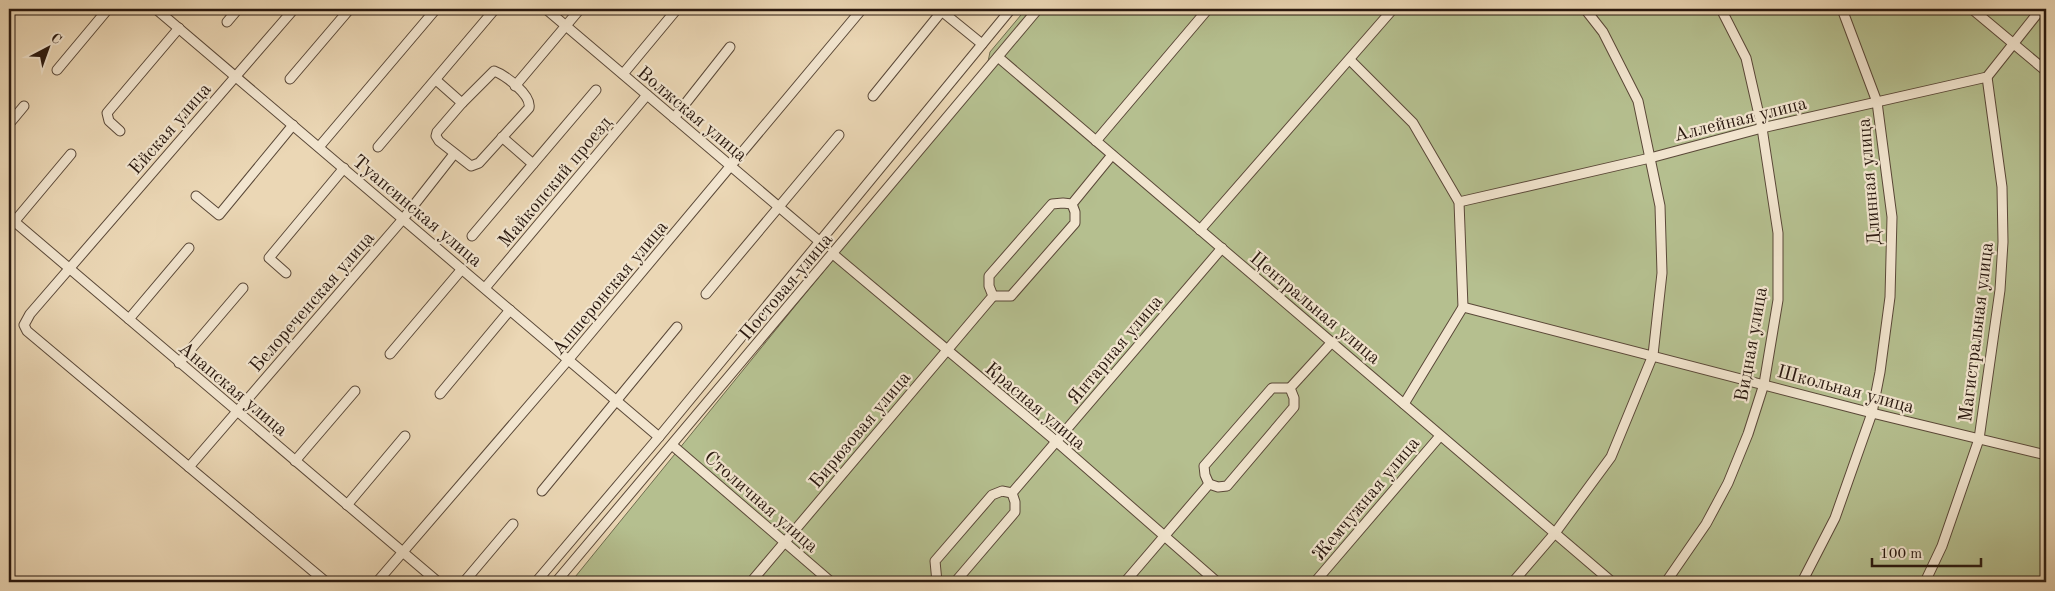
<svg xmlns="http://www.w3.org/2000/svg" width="2055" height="591" viewBox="0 0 2055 591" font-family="'Old Standard TT',serif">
	<rect width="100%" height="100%" fill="#ebd7b5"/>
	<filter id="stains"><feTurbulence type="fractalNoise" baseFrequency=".004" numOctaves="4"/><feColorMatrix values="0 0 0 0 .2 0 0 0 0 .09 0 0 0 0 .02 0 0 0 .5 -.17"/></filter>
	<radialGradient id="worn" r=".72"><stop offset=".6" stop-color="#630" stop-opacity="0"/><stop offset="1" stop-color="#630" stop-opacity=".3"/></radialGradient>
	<!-- green -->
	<path fill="#b5bf8f" stroke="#6f6c4f" d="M1026,9H2046V582H571L800,300L985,76L990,52Z"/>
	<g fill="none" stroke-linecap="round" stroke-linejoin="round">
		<defs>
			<g id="minor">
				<path d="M156,9L659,437"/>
				<path d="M294,9L30,314L24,325L27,331L326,582"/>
				<path d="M546,9L819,241"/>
				<path d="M939,9L982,44"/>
				<path d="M1972,9L2046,71"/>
				<path d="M227,22L238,9"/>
				<path d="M998,57L1612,582"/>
				<path d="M1350,60L1413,123L1459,202L1463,307L1404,404"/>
				<path d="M57,70L108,9"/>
				<path d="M494,71C505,75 532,95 529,108L479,163L471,166L439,141L436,136L437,132L462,103Z"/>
				<path d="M623,74L677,9"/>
				<path d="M290,79L348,11"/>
				<path d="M436,80L462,103"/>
				<path d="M515,86L580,9"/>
				<path d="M873,96L942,11"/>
				<path d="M674,118L730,47"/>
				<path d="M9,124L24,106"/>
				<path d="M120,131L109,121L107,113L179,28"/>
				<path d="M502,137L533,164"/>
				<path d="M1096,141L1208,9"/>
				<path d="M319,147L436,9"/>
				<path d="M378,147L495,9"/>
				<path d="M196,196L219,215L293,125"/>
				<path d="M1459,202L1650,158L1762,128L1987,77L2041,9"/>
				<path d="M9,217L438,582"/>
				<path d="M14,222L71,154"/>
				<path d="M1200,230L1393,9"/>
				<path d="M472,236L596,90"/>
				<path d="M833,254L1057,442L1217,582"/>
				<path d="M286,273L269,258L344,168"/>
				<path d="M485,288L647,95"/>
				<path d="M706,294L839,135"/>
				<path d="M993,296H1011L1075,223V212L1072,204"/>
				<path d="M1463,307L1872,413L2046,455"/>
				<path d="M129,319L189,248"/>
				<path d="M390,354L462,269"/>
				<path d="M179,363L243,288"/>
				<path d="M440,394L510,310"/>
				<path d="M672,445L831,582"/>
				<path d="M295,461L355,391"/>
				<path d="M189,467L403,219L454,154"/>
				<path d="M1209,484L1205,475L1204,466L1272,388H1290"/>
				<path d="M542,491L677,327"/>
				<path d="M347,505L405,436"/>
				<path d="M377,582L569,359L862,9"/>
				<path d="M464,582L513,524"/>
				<path d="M536,582L659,437L1011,9"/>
				<path d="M556,582L1038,9"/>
				<path d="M751,582L993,296L989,286V276L1052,204L1063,203L1072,204L1112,155"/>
				<path d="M937,582L935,561L992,495L1002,491L1012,493L1222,248"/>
				<path d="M949,582L956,581L1015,512V502L1012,493"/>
				<path d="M1125,582L1209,484L1218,487L1227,486L1294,407V398L1290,388L1332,342"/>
				<path d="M1315,582L1440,436"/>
				<path d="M1513,582L1555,533L1611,457L1653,355L1662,273L1660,206L1638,101L1603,32L1585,9"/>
				<path d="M1666,582L1706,524L1728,483L1748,434L1764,384L1778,300V233L1762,128L1746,58L1721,9"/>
				<path d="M1802,582L1835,518L1872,413L1880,372L1890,297L1892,217L1877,102L1842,9"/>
				<path d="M1925,582L1942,546L1979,439L2000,290L2003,242L2002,187L1987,77"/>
			</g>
		</defs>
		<!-- minor casing -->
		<use href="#minor" stroke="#5a4838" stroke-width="11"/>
		<!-- minor -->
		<use href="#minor" stroke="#f2e5cf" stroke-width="9"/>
	</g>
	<g text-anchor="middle" stroke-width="4.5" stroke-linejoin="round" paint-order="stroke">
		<!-- street labels -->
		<g font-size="19" fill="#29180f" stroke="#f2e5cf">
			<text transform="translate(693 113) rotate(40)" y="7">Волжская улица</text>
			<text transform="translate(1740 118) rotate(-14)" y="7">Аллейная улица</text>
			<text transform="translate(169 128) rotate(-49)" y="7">Ейская улица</text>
			<text transform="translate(554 181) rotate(-50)" y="7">Майкопский проезд</text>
			<text transform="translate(1868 182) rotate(-95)" y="7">Длинная улица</text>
			<text transform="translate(418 210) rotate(40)" y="7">Туапсинская улица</text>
			<text transform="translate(785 286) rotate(-50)" y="7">Постовая улица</text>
			<text transform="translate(609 287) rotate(-50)" y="7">Апшеронская улица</text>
			<text transform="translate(311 301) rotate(-49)" y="7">Белореченская улица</text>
			<text transform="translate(1316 307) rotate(40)" y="7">Центральная улица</text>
			<text transform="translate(1975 332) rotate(-83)" y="7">Магистральная улица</text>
			<text transform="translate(1750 344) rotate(-80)" y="7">Видная улица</text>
			<text transform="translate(1114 349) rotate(-50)" y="7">Янтарная улица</text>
			<text transform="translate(234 388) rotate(40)" y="7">Анапская улица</text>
			<text transform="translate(1846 388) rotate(15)" y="7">Школьная улица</text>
			<text transform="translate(1036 405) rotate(40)" y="7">Красная улица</text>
			<text transform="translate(859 429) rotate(-50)" y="7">Бирюзовая улица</text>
			<text transform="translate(1365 498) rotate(-50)" y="7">Жемчужная улица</text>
			<text transform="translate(762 501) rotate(41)" y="7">Столичная улица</text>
		</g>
	</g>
	<!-- margin -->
	<rect width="2055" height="591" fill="none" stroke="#ebd7b5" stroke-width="30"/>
	<rect x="10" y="10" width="2035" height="571" fill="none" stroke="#29180f" stroke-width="2.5"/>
	<rect x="15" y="15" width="2025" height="561" fill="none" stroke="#29180f"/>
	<!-- north arrow -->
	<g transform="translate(48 48) rotate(41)" stroke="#f2e5cf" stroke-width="4" paint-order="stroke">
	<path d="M0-4L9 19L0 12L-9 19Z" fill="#29180f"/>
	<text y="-8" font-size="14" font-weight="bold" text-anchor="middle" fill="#29180f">С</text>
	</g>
	<!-- scale -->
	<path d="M1872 558v8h109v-8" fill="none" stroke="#29180f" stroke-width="2.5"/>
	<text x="1880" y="558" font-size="15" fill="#29180f" stroke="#f2e5cf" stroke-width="4" paint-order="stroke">100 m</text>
	<rect width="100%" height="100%" filter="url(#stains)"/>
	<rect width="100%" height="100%" fill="url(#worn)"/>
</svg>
